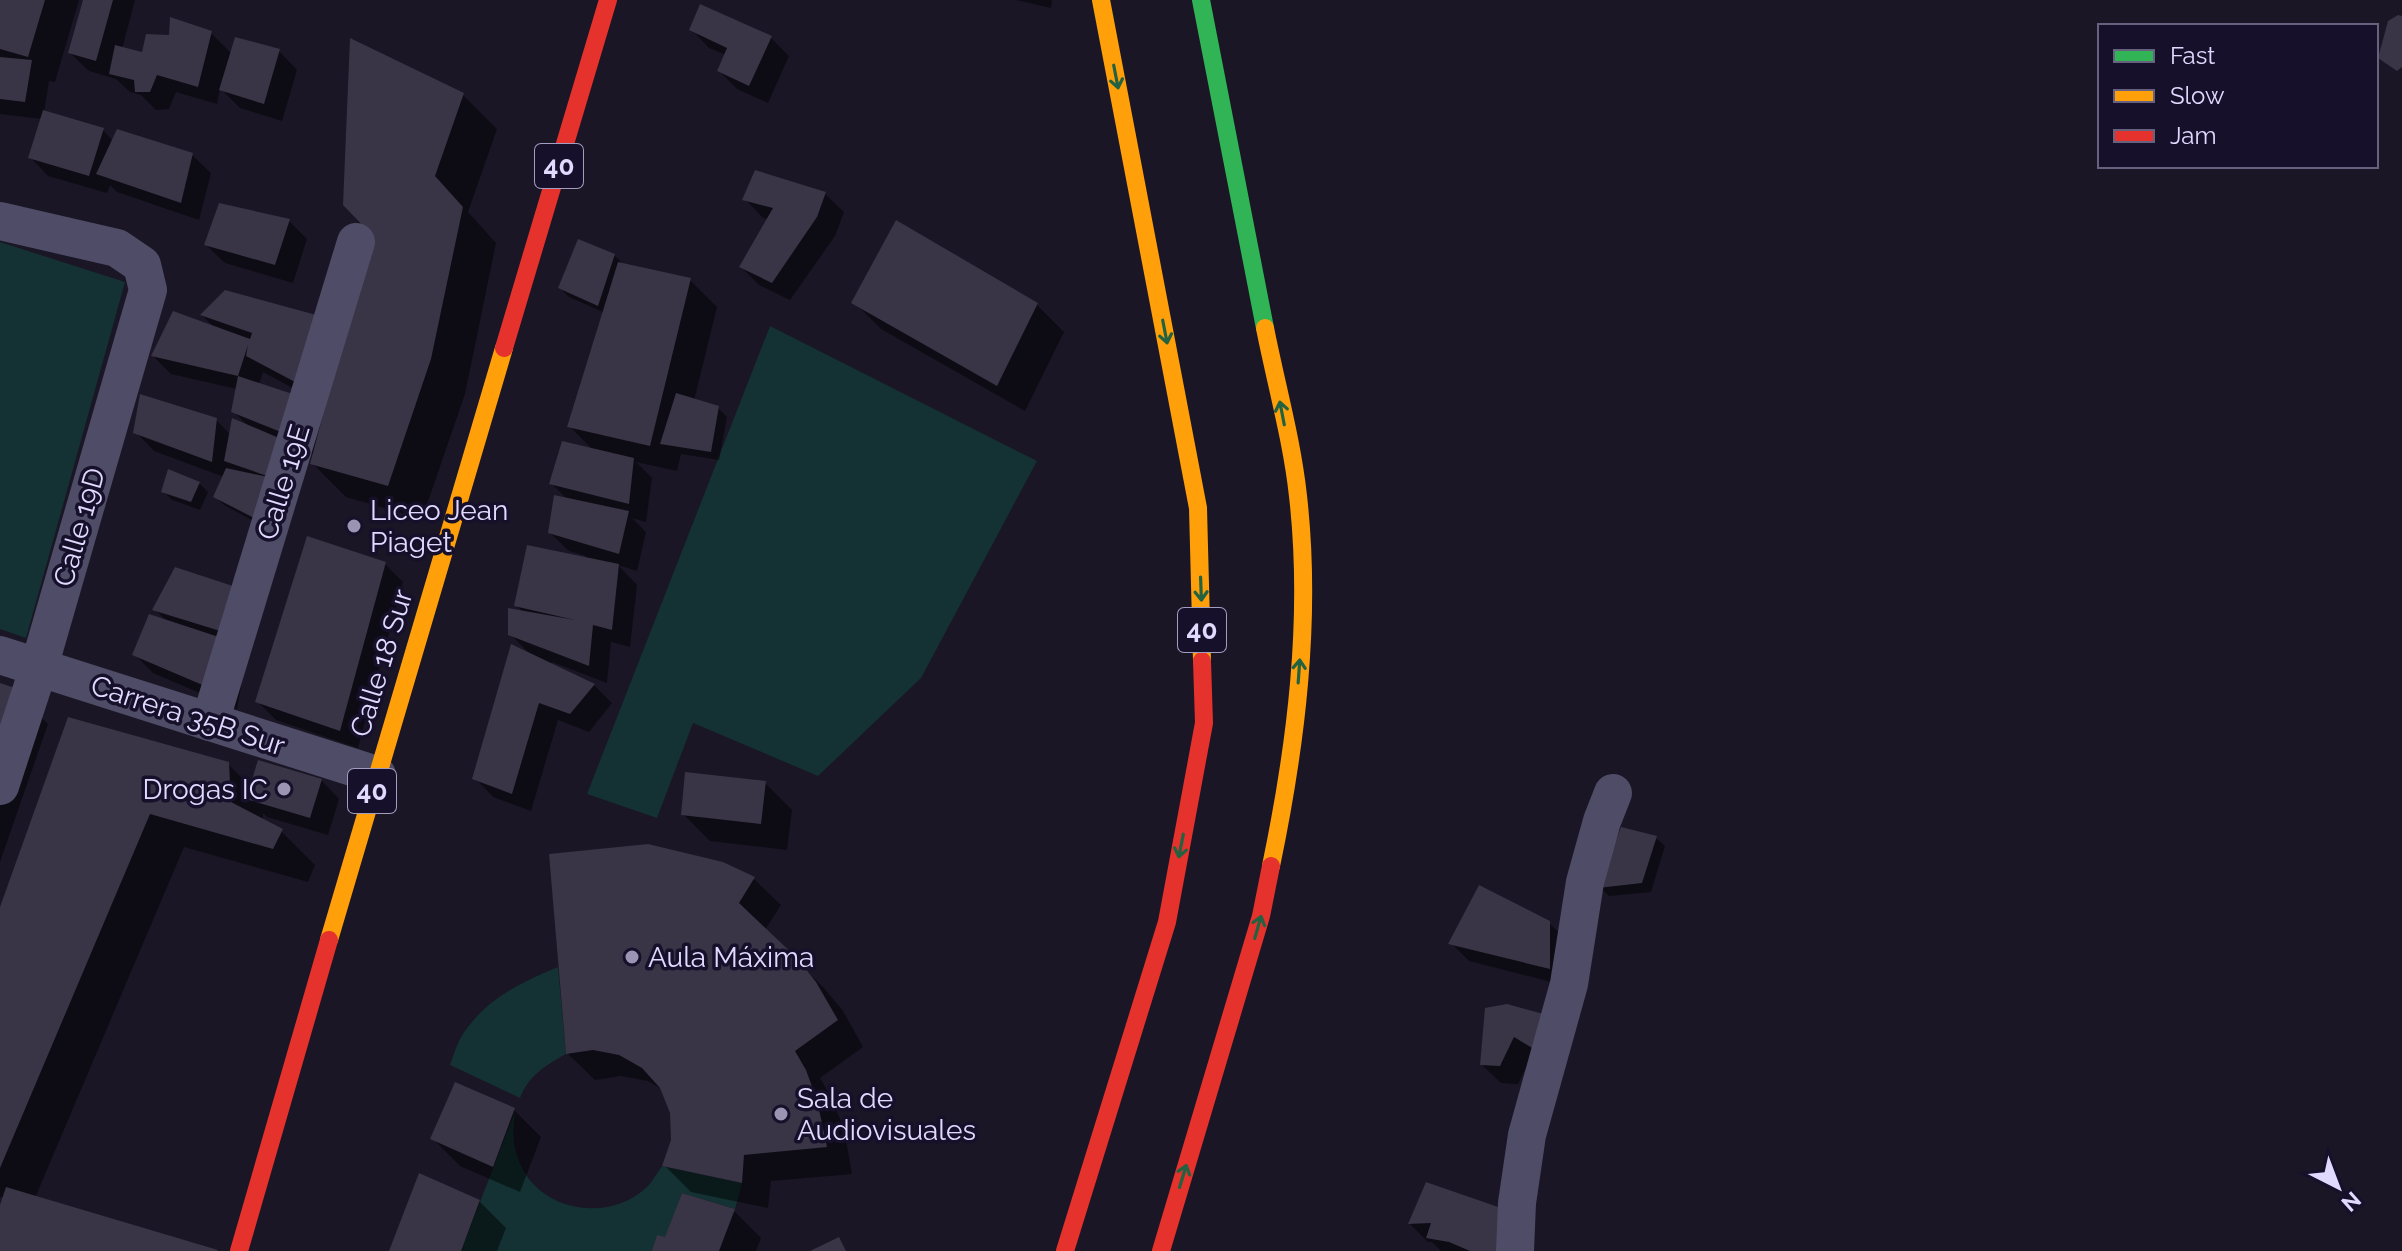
<svg xmlns="http://www.w3.org/2000/svg" width="2402" height="1251" viewBox="0 0 2402 1251" font-family="Raleway,sans-serif">
	<rect width="100%" height="100%" fill="#1a1625"/>
	<!-- green -->
	<g fill="#143133">
		<path d="M0,242L125,282L26,638L0,629Z"/>
		<path d="M770,326L1037,461L921,678L818,776L693,723L657,818L587,794Z"/>
		<path d="M558,967L566,1054C546,1065 528,1076 520,1098L450,1065C454,1054 458,1040 465,1031C489,997 522,982 558,967Z"/>
		<path d="M515,1112C513,1130 512,1144 519,1161C538,1212 610,1224 648,1186C653,1180 658,1172 662,1166L742,1183L735,1209L682,1193L666,1238L652,1251H461Z"/>
	</g>
	<!-- shadow -->
	<g fill="#0007">
		<path d="M0,0H79L55,82L49,81L44,113L103,130L113,141L192,155L211,173L199,220L117,192L110,185L107,193L48,176L30,157L42,119L0,114Z"/>
		<path d="M85,0H135L122,49L143,55L170,37L211,33L232,54L279,51L297,70L282,121L240,108L220,88L217,104L176,92L169,109L156,110L141,95L130,92L116,79L89,71L70,53Z"/>
		<path d="M1016,0H1052L1051,8Z"/>
		<path d="M691,29L771,38L789,56L768,103L737,89L719,71L726,55L709,48Z"/>
		<path d="M352,41L463,95L497,129L468,212L496,243L465,394L422,519L346,497L312,463L314,454L285,443L294,452L271,530L263,525L276,483H272L259,524L224,505L216,497L224,477L154,451L136,432L142,396L216,420L231,435L234,421L249,427L233,411L237,389L171,374L153,356L174,313L216,329L202,315L226,292L319,318L338,336L313,399L263,372L259,385L307,401L324,418L374,233L345,204Z"/>
		<path d="M756,172L825,194L844,212L835,236L790,300L759,285L741,267L769,219L763,218L745,199Z"/>
		<path d="M289,221L307,239L293,283L225,263L206,245Z"/>
		<path d="M897,223L1037,305L1064,332L1025,411L881,329L854,302Z"/>
		<path d="M614,255L624,265L690,280L717,307L694,401L718,408L727,417L719,460L681,454L677,471L636,462L652,478L646,522L632,518L646,532L637,571L618,565L637,585L630,647L611,642L607,683L552,662L551,665L594,685L612,703L589,732L558,720L531,811L493,797L475,778L531,655L510,634L524,613L516,605L585,559L586,556L569,551L550,533L568,500L551,483L593,450L569,426L605,313L569,297L560,288Z"/>
		<path d="M199,483L208,492L200,510L172,500L163,491Z"/>
		<path d="M385,564L403,582L358,748L276,720L258,702Z"/>
		<path d="M155,609H259L246,660L237,709L153,673L135,655L168,623Z"/>
		<path d="M0,685L14,690L48,724L0,862Z"/>
		<path d="M69,719L228,764L252,788L321,780L339,799L328,835L267,817L263,813V821L281,831L315,865L308,882L184,847L35,1198L213,1251H0V1212L5,1198L0,1197V913Z"/>
		<path d="M765,783L792,810L787,850L710,841L683,814Z"/>
		<path d="M1656,838L1665,846L1651,892L1609,896L1600,888Z"/>
		<path d="M754,879L781,905L765,930L824,988L843,1011L863,1047L820,1078L832,1099L844,1129L852,1174L771,1181L768,1208L691,1192L664,1165L673,1140L672,1113L663,1090L648,1081L621,1076L595,1080L568,1054Z"/>
		<path d="M1549,923L1568,941L1567,986L1469,961L1451,943Z"/>
		<path d="M1487,1010L1550,1018L1518,1084L1501,1083L1482,1065Z"/>
		<path d="M514,1110L541,1137L520,1192L460,1166L433,1139Z"/>
		<path d="M1427,1185L1517,1251H1441L1432,1242H1428L1410,1224Z"/>
		<path d="M684,1195L734,1211L761,1238L756,1251H654L666,1240Z"/>
		<path d="M479,1201L506,1228L497,1251H392Z"/>
	</g>
	<!-- building -->
	<g fill="#393446">
		<path d="M0,0H45L28,57L0,49Z"/>
		<path d="M83,0H113L96,61L68,53Z"/>
		<path d="M700,4L772,36L749,86L717,71L727,48L689,30Z"/>
		<path d="M2398,15L2402,16V67L2397,71L2378,58L2388,21Z"/>
		<path d="M170,17L212,31L198,87L157,75L150,92H135L134,80L109,74L115,45L142,52L146,34L169,35Z"/>
		<path d="M235,37L280,49L264,104L219,90Z"/>
		<path d="M350,38L464,93L435,176L463,207L431,359L388,486L310,464L371,234L343,205Z"/>
		<path d="M0,57L32,60L25,102L0,99Z"/>
		<path d="M43,110L104,128L89,176L28,158Z"/>
		<path d="M117,129L193,153L181,203L96,174Z"/>
		<path d="M755,170L826,192L817,217L772,283L739,267L773,208L742,200Z"/>
		<path d="M219,203L290,219L275,265L204,245Z"/>
		<path d="M896,220L1038,303L997,386L851,303Z"/>
		<path d="M578,239L615,254L598,306L558,288Z"/>
		<path d="M618,262L691,278L650,446L567,427Z"/>
		<path d="M225,290L320,316L295,382L246,356L248,345L238,376L308,399L296,438L231,412L238,376L151,356L173,311L250,339L252,333L200,315Z"/>
		<path d="M676,393L719,406L711,452L660,444Z"/>
		<path d="M140,394L217,418L212,462L133,433Z"/>
		<path d="M232,418L286,441L262,522L213,497L226,468L273,478L224,461Z"/>
		<path d="M562,441L634,458L629,504L549,484Z"/>
		<path d="M168,469L200,482L191,502L161,492Z"/>
		<path d="M554,495L629,511L619,554L548,533Z"/>
		<path d="M307,536L386,562L340,731L255,702Z"/>
		<path d="M527,545L619,564L612,630L593,625L589,666L508,635V608L575,620L514,606Z"/>
		<path d="M175,567L242,589L230,634L152,610Z"/>
		<path d="M149,614L228,640L219,692L132,655Z"/>
		<path d="M511,644L595,684L570,714L539,703L512,794L472,779Z"/>
		<path d="M0,683L15,688L0,729Z"/>
		<path d="M68,717L229,762L231,802L283,829L273,849L150,814L0,1168V907Z"/>
		<path d="M258,760L322,779L310,818L246,799Z"/>
		<path d="M685,772L766,781L761,824L681,815Z"/>
		<path d="M1621,827L1657,836L1642,883L1598,888Z"/>
		<path d="M648,844L723,862L755,877L739,903L798,959L816,982L838,1020L795,1051L806,1070L817,1100L827,1147L744,1155L742,1183L662,1166L671,1140L670,1113L660,1088L642,1068L619,1055L593,1050L566,1054L549,854Z"/>
		<path d="M1479,885L1550,921V969L1448,944Z"/>
		<path d="M1507,1004L1551,1016L1542,1054L1514,1037L1500,1066L1480,1065L1485,1008Z"/>
		<path d="M455,1082L515,1108L493,1167L430,1139Z"/>
		<path d="M419,1173L480,1200L461,1251H389Z"/>
		<path d="M1426,1182L1501,1208L1497,1251H1470L1449,1242L1426,1238L1431,1223L1408,1224Z"/>
		<path d="M6,1187L218,1250L217,1251H0V1205Z"/>
		<path d="M682,1193L735,1209L719,1251H652L657,1235L665,1237Z"/>
		<path d="M839,1237L846,1251H810Z"/>
	</g>
	<g fill="none" stroke-linecap="round" stroke-linejoin="round">
		<!-- street -->
		<g stroke="#4e4c66" stroke-width="38">
			<path d="M0,221L117,248L142,265L148,290L39,667L0,786"/>
			<path d="M0,655L377,775"/>
			<path d="M210,722L356,242"/>
			<path d="M1515,1251L1517,1203L1527,1135L1569,984L1585,882L1602,821L1613,793"/>
		</g>
		<!-- fast -->
		<path stroke="#30b455" stroke-width="18" d="M1201,0L1265,328"/>
		<!-- slow -->
		<g stroke="#ff9f0a" stroke-width="18">
			<path d="M1101,0L1198,508L1202,661"/>
			<path d="M1265,328C1276,384 1292,440 1298,496C1312,619 1296,746 1271,866"/>
			<path d="M329,940L504,348"/>
		</g>
		<!-- jam -->
		<g stroke="#e5322d" stroke-width="18">
			<path d="M504,348L608,0"/>
			<path d="M239,1251L329,940"/>
			<path d="M1065,1251L1167,922L1204,723L1202,661"/>
			<path d="M1161,1251L1261,916L1271,866"/>
		</g>
	</g>
	<!-- one-way arrows -->
	<defs><path id="oneway-shaft" d="M-6 0H5M1.5-3L5.5 0L1.5 3" fill="none" stroke-width="1.6" stroke-linecap="round" stroke-linejoin="round" transform="scale(2)"/></defs>
	<g stroke="#236240">
		<use href="#oneway-shaft" transform="translate(1116 77) rotate(79)"/>
		<use href="#oneway-shaft" transform="translate(1165 332) rotate(79)"/>
		<use href="#oneway-shaft" transform="translate(1282 413) rotate(-101)"/>
		<use href="#oneway-shaft" transform="translate(1201 589) rotate(88)"/>
		<use href="#oneway-shaft" transform="translate(1299 671) rotate(-86)"/>
		<use href="#oneway-shaft" transform="translate(1181 846) rotate(101)"/>
		<use href="#oneway-shaft" transform="translate(1258 927) rotate(-74)"/>
		<use href="#oneway-shaft" transform="translate(1183 1176) rotate(-73)"/>
	</g>
	<!-- markers -->
	<g fill="#9b95b3" stroke="#16102b" stroke-width="3">
		<circle cx="354" cy="526" r="8"/>
		<circle cx="284" cy="789" r="8"/>
		<circle cx="632" cy="957" r="8"/>
		<circle cx="781" cy="1114" r="8"/>
	</g>
	<g text-anchor="middle" stroke-width="7" stroke-linejoin="round" paint-order="stroke">
		<!-- shield labels -->
		<g fill="#16102b" stroke="#a39dbf" stroke-width="2">
			<rect x="535" y="144" width="48" height="44" rx="6"/>
			<rect x="1178" y="608" width="48" height="44" rx="6"/>
			<rect x="348" y="769" width="48" height="44" rx="6"/>
		</g>
		<g font-size="26" font-weight="bold" fill="#e0daff">
			<text x="559" y="175">40</text>
			<text x="1202" y="639">40</text>
			<text x="372" y="800">40</text>
		</g>
		<!-- street labels -->
		<g font-size="28" fill="#e0daff" stroke="#16102b">
			<text transform="translate(283 482) rotate(-73)" y="10">Calle 19E</text>
			<text transform="translate(79 527) rotate(-74)" y="10">Calle 19D</text>
			<text transform="translate(381 663) rotate(-73)" y="10">Calle 18 Sur</text>
			<text transform="translate(188 715) rotate(18)" y="10">Carrera 35B Sur</text>
		</g>
		<!-- poi labels -->
		<g font-size="28" fill="#e0daff" stroke="#16102b" text-anchor="start">
			<text x="370" y="520">Liceo Jean<tspan x="370" dy="32">Piaget</tspan></text>
			<text x="268" y="799" text-anchor="end">Drogas IC</text>
			<text x="648" y="967">Aula Máxima</text>
			<text x="797" y="1108">Sala de<tspan x="797" dy="32">Audiovisuales</tspan></text>
		</g>
	</g>
	<!-- legend -->
	<rect x="2098" y="24" width="280" height="144" fill="#16102b" stroke="#676180" stroke-width="2"/>
	<rect x="2114" y="50" width="40" height="12" fill="#30b455" stroke="#676180" stroke-width="2"/>
	<text x="2170" y="64" font-size="24" fill="#e0daff">Fast</text>
	<rect x="2114" y="90" width="40" height="12" fill="#ff9f0a" stroke="#676180" stroke-width="2"/>
	<text x="2170" y="104" font-size="24" fill="#e0daff">Slow</text>
	<rect x="2114" y="130" width="40" height="12" fill="#e5322d" stroke="#676180" stroke-width="2"/>
	<text x="2170" y="144" font-size="24" fill="#e0daff">Jam</text>
	<!-- north arrow -->
	<g transform="translate(2338 1187) rotate(138)" stroke="#16102b" stroke-width="6" paint-order="stroke">
	<path d="M0-6L14 30L0 20L-14 30Z" fill="#e0daff"/>
	<text y="-12" font-size="22" font-weight="bold" text-anchor="middle" fill="#e0daff">N</text>
	</g>
</svg>
